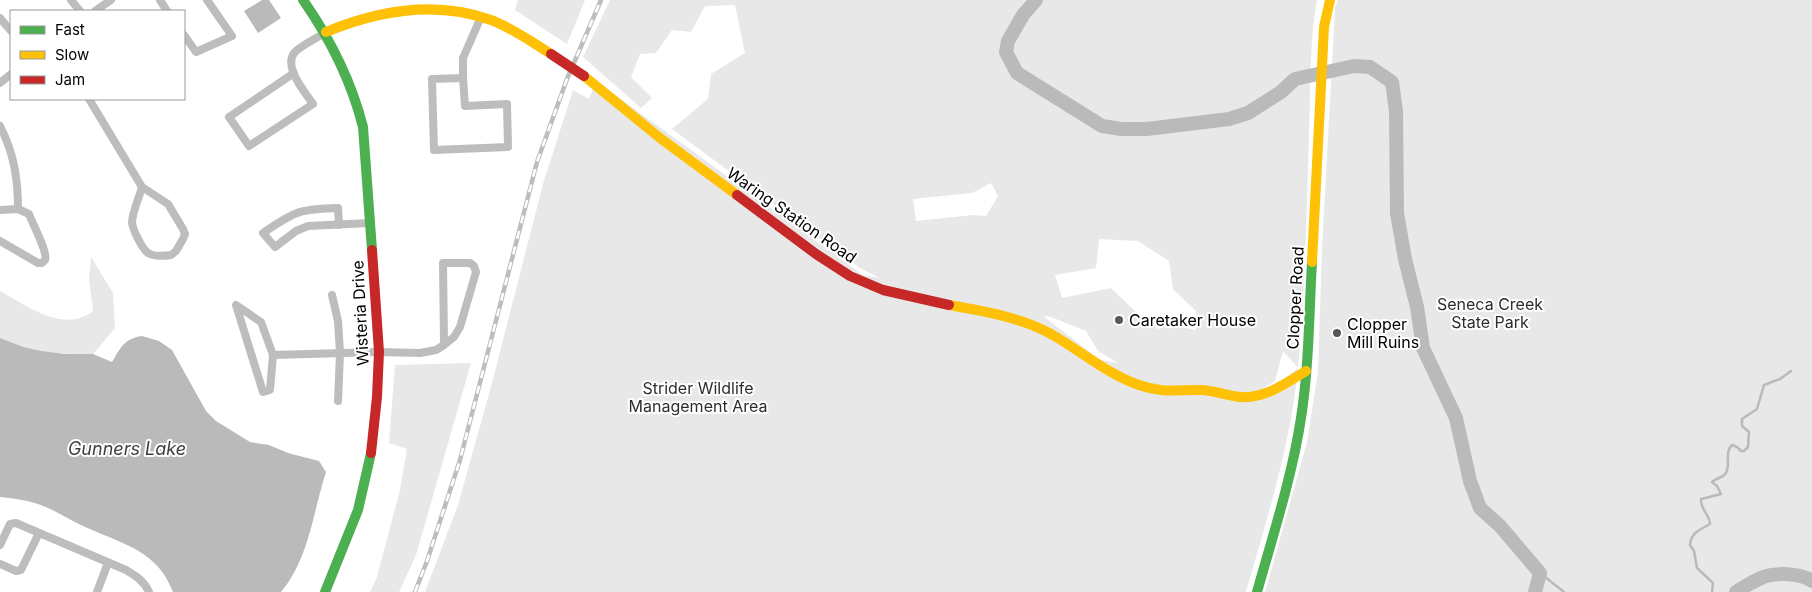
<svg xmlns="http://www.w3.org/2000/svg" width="1812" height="592" viewBox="0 0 1812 592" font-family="Inter,sans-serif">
	<rect width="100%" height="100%" fill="#fff"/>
	<!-- green -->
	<g fill="#e8e8e8" fill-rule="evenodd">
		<path d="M518,0H585L567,44L515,10Z"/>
		<path d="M610,0H1317C1309,43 1311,88 1309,132C1307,210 1305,289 1298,367C1291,444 1267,518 1246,592H425L458,505L492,383L543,184L573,90L589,99L596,81L863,275L880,278L860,268L672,129L708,99L711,74L745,53L735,5L705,6L691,32L672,30L656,53L640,54L631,77L652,98L641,108L583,57ZM991,183L998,196L986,216L973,215L916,221L913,199L972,193ZM1099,239L1138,241L1169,261L1173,289L1196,311V330L1170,325L1158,329L1139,315L1111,288L1062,298L1055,275L1096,268ZM1043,316L1051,317L1086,331L1098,351L1118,363L1100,360ZM1283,351L1298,368L1272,390L1263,388L1275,381Z"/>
		<path d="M1338,0H1812V592H1265L1307,442L1318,372L1322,248L1335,8Z"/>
		<path d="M91,257L113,293L115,328L93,354C62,354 27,354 0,338V291C27,306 64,334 93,311L89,279Z"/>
		<path d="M471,363L416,555L399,592H370L377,577L400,490L407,449L389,443L395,365Z"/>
	</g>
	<!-- water -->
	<g fill="#bababa">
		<path d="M262,0H269L281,18L258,33L244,11Z"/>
		<path d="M142,336L159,341L172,350L206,411L216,421L250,442L269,445L288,453L319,461L326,472C313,512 309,559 281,592H173C158,552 126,545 90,529C72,522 56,510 38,504C25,500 13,498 0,497V338L23,347L41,351L65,354H93L112,362C121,347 124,339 142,336Z"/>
	</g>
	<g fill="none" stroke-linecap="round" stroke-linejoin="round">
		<!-- stream -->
		<g stroke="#bababa" stroke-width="2.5">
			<path d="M1540,573L1564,592"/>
			<path d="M1712,592L1713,583L1697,568L1694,551L1690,545C1691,532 1700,530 1710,524C1710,515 1700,509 1701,499L1721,494L1717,486L1712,482C1716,478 1723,478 1726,473C1731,464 1724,453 1732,445L1737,447L1741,451H1744L1748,447L1749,432L1742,426V419L1757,409L1764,385L1780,379L1791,371"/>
		</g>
		<!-- river -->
		<g stroke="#bababa" stroke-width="14">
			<path d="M1036,0L1023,15L1008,41L1006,52L1017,73L1102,126L1121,129H1147L1229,119L1248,113L1281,92L1295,79L1354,66L1370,67L1392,82L1396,111L1397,213L1405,259L1417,307L1423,348L1456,418L1470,481L1480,508L1500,526L1540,573L1535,592"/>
			<path d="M1736,592C1744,587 1752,582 1761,578C1773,572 1801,573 1812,581"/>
		</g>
		<!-- street -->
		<g stroke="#bdbdbd" stroke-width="8">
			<path d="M71,0L80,11"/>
			<path d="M160,0L167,11"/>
			<path d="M95,11L111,0"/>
			<path d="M0,18L11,31"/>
			<path d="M184,35L196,52L232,36L207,0"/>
			<path d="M294,73L229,117L249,146L313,104C305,92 281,65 296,51C304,44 317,38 326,32"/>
			<path d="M463,78L465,106L507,104L508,147L434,150L432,79L463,78V58L481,17"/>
			<path d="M0,83L11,74"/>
			<path d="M89,99L142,187L168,204L183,229L185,234L183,239L176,251L171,255C164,256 154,257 148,253C142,249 132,228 132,222C133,210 139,198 142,187"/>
			<path d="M0,126C14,153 18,179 18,209"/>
			<path d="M0,210L18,209L29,214C33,225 48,252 45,260L42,263H38L0,241"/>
			<path d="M339,225L338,208C300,209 295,211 263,233L275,247L296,231L308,226L370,223"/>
			<path d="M332,295L338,321L340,353L338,401"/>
			<path d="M273,355L261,322L236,305L263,392L270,390L273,355L379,352L420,353L436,350L444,345L443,263H470L474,266L476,272L460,327L454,337L444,345"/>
			<path d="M0,545L10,524L16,523L126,570C136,576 144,581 149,592"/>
			<path d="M0,564L16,571L21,570L39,533"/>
			<path d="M97,592L108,563"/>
		</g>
		<!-- fast -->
		<g stroke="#4caf50" stroke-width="10">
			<path d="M303,0C331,40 351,80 363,127L372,250"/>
			<path d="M325,592L358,510L371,453"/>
			<path d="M1257,592C1273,535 1292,477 1301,418C1309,367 1309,314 1312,262"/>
		</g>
		<!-- slow -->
		<g stroke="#ffc107" stroke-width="10">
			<path d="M326,32C379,10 435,0 491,20C512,28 532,42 551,54"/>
			<path d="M584,76L660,138L737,195"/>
			<path d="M1312,262L1324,27L1330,0"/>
			<path d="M949,305C984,311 1019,317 1051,334C1081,351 1107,374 1139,385C1164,394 1179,389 1203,390C1216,391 1228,396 1240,397C1265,399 1286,383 1306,371"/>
		</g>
		<!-- jam -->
		<g stroke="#c62828" stroke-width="10">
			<path d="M737,195L816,254L850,276L883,290L949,305"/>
			<path d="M371,453L377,397L379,352L372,250"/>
		</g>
		<defs>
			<path id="rail" d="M415,592L427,561L460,460L537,162L567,79L601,0"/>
		</defs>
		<!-- rail casing -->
		<use href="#rail" stroke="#bdbdbd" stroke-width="4.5"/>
		<!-- rail -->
		<use href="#rail" stroke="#fff" stroke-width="2.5" stroke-dasharray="8" stroke-linecap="butt"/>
		<!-- jam-bridge -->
		<path stroke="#c62828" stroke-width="10" d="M551,54L584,76"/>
	</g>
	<!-- markers -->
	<g fill="#595959" stroke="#fff" stroke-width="2">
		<circle cx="1119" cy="320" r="5"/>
		<circle cx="1337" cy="333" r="5"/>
	</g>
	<g text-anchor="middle" stroke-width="4" stroke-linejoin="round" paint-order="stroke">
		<!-- street labels -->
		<g font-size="16" fill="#000" stroke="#fff">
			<text transform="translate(792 215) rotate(35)" y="6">Waring Station Road</text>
			<text transform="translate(1295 298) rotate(-87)" y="6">Clopper Road</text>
			<text transform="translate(360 313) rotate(-93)" y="6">Wisteria Drive</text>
		</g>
		<!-- park labels -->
		<g font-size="16" fill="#2d2d2d" stroke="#fff">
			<text x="1490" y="310">Seneca Creek<tspan x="1490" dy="18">State Park</tspan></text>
			<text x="698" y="394">Strider Wildlife<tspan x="698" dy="18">Management Area</tspan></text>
		</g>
		<!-- poi labels -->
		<g font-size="16" fill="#000" stroke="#fff" text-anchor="start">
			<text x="1129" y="326">Caretaker House</text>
			<text x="1347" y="330">Clopper<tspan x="1347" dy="18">Mill Ruins</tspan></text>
		</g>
		<!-- water labels -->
		<g font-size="18" font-style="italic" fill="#3e3e3e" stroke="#fff">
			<text x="127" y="455">Gunners Lake</text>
		</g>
	</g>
	<!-- legend -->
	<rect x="10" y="10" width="175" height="90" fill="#ffffff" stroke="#999999"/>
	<rect x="20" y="26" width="25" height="8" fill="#4caf50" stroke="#999999"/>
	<text x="55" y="35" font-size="15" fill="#000000">Fast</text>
	<rect x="20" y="51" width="25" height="8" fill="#ffc107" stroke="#999999"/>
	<text x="55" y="60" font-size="15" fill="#000000">Slow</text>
	<rect x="20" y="76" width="25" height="8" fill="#c62828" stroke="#999999"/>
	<text x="55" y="85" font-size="15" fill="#000000">Jam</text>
</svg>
